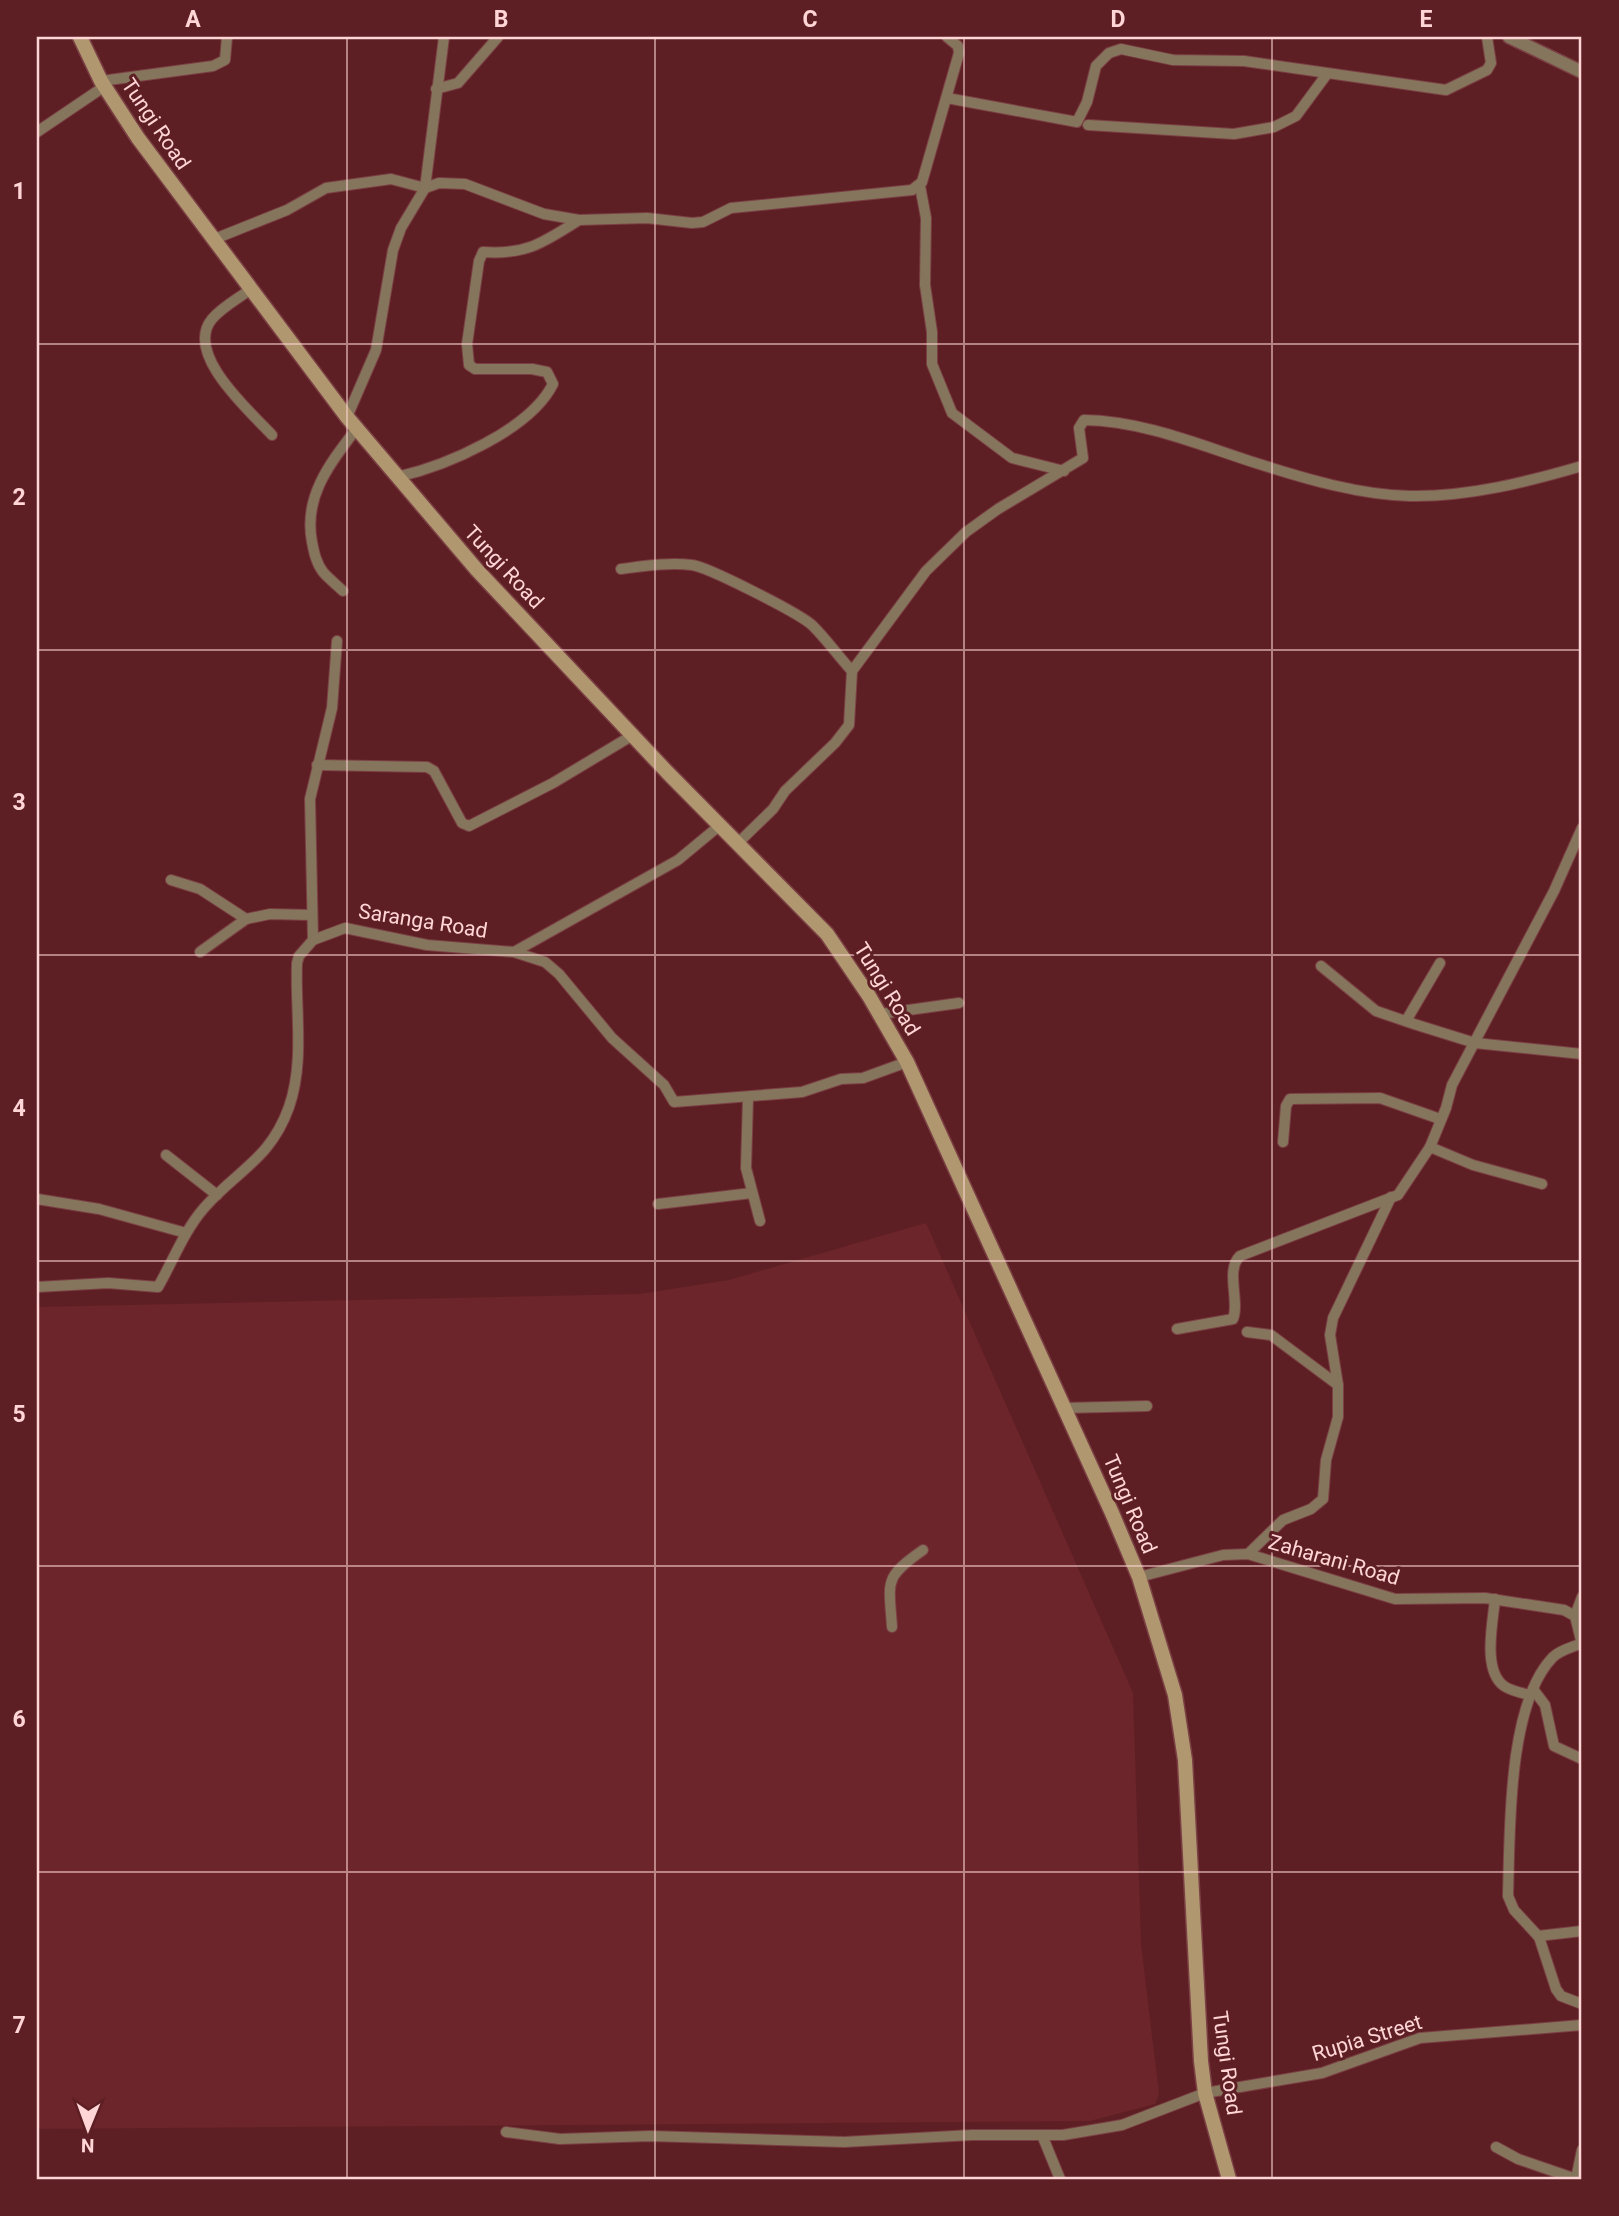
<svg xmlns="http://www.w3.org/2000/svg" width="1619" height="2216" viewBox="0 0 1619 2216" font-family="Roboto,sans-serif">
	<rect width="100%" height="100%" fill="#5e1f24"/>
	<!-- built -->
	<path fill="#6c252a" d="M926,1223L1133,1693L1141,1944L1159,2094L1155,2104L1090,2121L37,2129V1307L640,1294L729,1280Z"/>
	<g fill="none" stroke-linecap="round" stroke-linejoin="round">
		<defs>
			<g id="minor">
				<path d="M101,81L213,66L225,60L227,37"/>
				<path d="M436,89L458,83L498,37"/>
				<path d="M947,98L1077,122L1087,102L1096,66L1109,53L1121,49L1173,60L1244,61L1446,90L1487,70L1491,63L1487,37"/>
				<path d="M1088,125L1234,134L1274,127L1296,116L1327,74"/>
				<path d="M37,132L105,86"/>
				<path d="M920,186L926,218L925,285L932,332V364L952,413L1012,458L1064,471"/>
				<path d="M212,240L287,210L326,188L391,179L425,188L439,183L465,184L544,214L579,220L647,218L692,223L703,222L731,208L912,190L922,182L959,53L958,46L947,37"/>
				<path d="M251,289C239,298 222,307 212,319C183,354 252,413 272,435"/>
				<path d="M347,417L376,350L393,250L401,228L425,188L444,37"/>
				<path d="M397,477C446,466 530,430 553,384L547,372L532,369H475L469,365L467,344L479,261L483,252C526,255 543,243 579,220"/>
				<path d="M621,569C644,566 669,562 692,565C708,567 801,614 813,626C827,640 839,657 852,671L849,725L835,743L785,791L773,809L737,844"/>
				<path d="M343,591C337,585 329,579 323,572C316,563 314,552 312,542C303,496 331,462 357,428"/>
				<path d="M852,671L926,571L966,532L998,509L1083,458L1079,428L1084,420C1145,421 1202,446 1259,464C1306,479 1360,495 1410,496C1468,497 1527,482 1582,466"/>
				<path d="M317,765L427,767L434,771L462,823L469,826L553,783L633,735"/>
				<path d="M171,880L200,889L246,919L270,914L311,915"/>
				<path d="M313,940L310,799L332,708L337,641"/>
				<path d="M200,952L246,919"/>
				<path d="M514,952L545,962L559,974L612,1038L664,1085L674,1102L802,1092L841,1079L863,1078L907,1062"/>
				<path d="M1321,966L1376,1011L1414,1024L1475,1043L1582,1054"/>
				<path d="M880,1014L959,1003"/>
				<path d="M1406,1021L1440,963"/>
				<path d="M748,1098L746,1168L760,1221"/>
				<path d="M1283,1142L1286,1106L1290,1099L1380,1098L1440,1119"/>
				<path d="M1430,1147L1473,1165L1542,1184"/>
				<path d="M166,1155L217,1195"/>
				<path d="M37,1199L99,1209L186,1233"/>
				<path d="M658,1204L752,1193"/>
				<path d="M37,1287L108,1283L158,1287C173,1261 184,1231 204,1208C237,1170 270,1160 289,1107C305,1061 295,1010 297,963L299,956L313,940L345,928L427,945L514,952L678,860L719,826"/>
				<path d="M1177,1329L1233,1319C1240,1301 1225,1270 1240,1256L1398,1195L1430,1147L1446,1108L1452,1085L1554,891L1582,828"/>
				<path d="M1247,1332L1271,1335L1338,1385"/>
				<path d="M1064,1408L1147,1406"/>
				<path d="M1248,1554L1283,1520L1311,1509L1323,1499L1326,1460L1338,1417V1385L1330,1335L1333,1318L1391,1197"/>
				<path d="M1139,1577L1223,1555L1248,1554L1395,1599L1485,1598L1564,1610L1575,1616L1582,1644"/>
				<path d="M1495,1599C1493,1622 1482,1670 1504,1686C1511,1691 1522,1693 1530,1695"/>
				<path d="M1575,1616L1582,1597"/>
				<path d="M892,1627C889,1581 883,1578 923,1550"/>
				<path d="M1582,1643C1573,1647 1560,1650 1553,1657C1507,1704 1510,1833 1508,1896L1514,1910L1539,1937L1556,1989L1561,1996L1582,2004"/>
				<path d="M1533,1689L1545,1705L1554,1746L1582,1759"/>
				<path d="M1538,1936L1582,1931"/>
				<path d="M506,2132L560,2139L650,2136L844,2142L972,2135H1063L1122,2125L1205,2093L1322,2073L1420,2038L1582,2025"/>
				<path d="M1042,2135L1060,2179"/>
				<path d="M1496,2147L1518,2159L1576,2179"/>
				<path d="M1576,2179L1582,2150"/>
			</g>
			<path id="tertiary" d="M1509,37L1582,72"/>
			<path id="secondary" d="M80,37L101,81L138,138L347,417L477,570L667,772L827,934L869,996L907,1062L1112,1513L1139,1577L1175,1695L1185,1760L1201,2061L1205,2093L1229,2179"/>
		</defs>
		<!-- minor casing -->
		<use href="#minor" stroke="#7b4044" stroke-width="12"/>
		<!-- tertiary casing -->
		<use href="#tertiary" stroke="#7b4044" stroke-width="15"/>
		<!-- secondary casing -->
		<use href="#secondary" stroke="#7b4044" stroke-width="17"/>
		<!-- minor -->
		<use href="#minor" stroke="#85755c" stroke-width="10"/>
		<!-- tertiary -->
		<use href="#tertiary" stroke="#85755c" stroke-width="12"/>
		<!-- secondary -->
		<use href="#secondary" stroke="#b09770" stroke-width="14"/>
	</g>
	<!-- grid -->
	<path fill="none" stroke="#ffd6d5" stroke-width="2" stroke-opacity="0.55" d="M347,37V2179M655,37V2179M964,37V2179M1272,37V2179M37,344H1582M37,650H1582M37,955H1582M37,1261H1582M37,1566H1582M37,1872H1582"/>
	<g text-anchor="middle" stroke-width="6" stroke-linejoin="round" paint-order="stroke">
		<!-- street labels -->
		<g font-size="21" fill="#ffd6d5" stroke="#5e1f24">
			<text transform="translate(156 124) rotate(56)" y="7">Tungi Road</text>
			<text transform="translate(504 567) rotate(47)" y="7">Tungi Road</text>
			<text transform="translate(423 921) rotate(9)" y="7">Saranga Road</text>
			<text transform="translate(887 989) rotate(58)" y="7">Tungi Road</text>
			<text transform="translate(1130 1504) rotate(67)" y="7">Tungi Road</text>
			<text transform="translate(1334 1560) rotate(16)" y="7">Zaharani Road</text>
			<text transform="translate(1367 2038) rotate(-17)" y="7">Rupia Street</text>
			<text transform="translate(1227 2063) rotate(82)" y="7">Tungi Road</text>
		</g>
	</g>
	<!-- border -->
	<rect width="1619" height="2216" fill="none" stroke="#5e1f24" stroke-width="77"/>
	<!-- north arrow -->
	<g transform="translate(88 2129) rotate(181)" stroke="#5e1f24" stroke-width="5" paint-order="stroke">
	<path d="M0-5L12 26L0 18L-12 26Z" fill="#ffd6d5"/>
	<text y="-10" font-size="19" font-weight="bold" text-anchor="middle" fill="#ffd6d5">N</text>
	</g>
	<rect x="38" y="38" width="1542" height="2140" fill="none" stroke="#ffd6d5" stroke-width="2.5"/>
	<g font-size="23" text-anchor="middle" font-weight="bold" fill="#ffd6d5">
		<text x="193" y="27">A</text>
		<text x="501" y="27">B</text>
		<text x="810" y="27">C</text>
		<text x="1118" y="27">D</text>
		<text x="1426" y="27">E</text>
		<text x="19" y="199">1</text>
		<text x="19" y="505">2</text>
		<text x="19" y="810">3</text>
		<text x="19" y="1116">4</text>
		<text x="19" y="1422">5</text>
		<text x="19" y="1727">6</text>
		<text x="19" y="2033">7</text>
	</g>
</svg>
